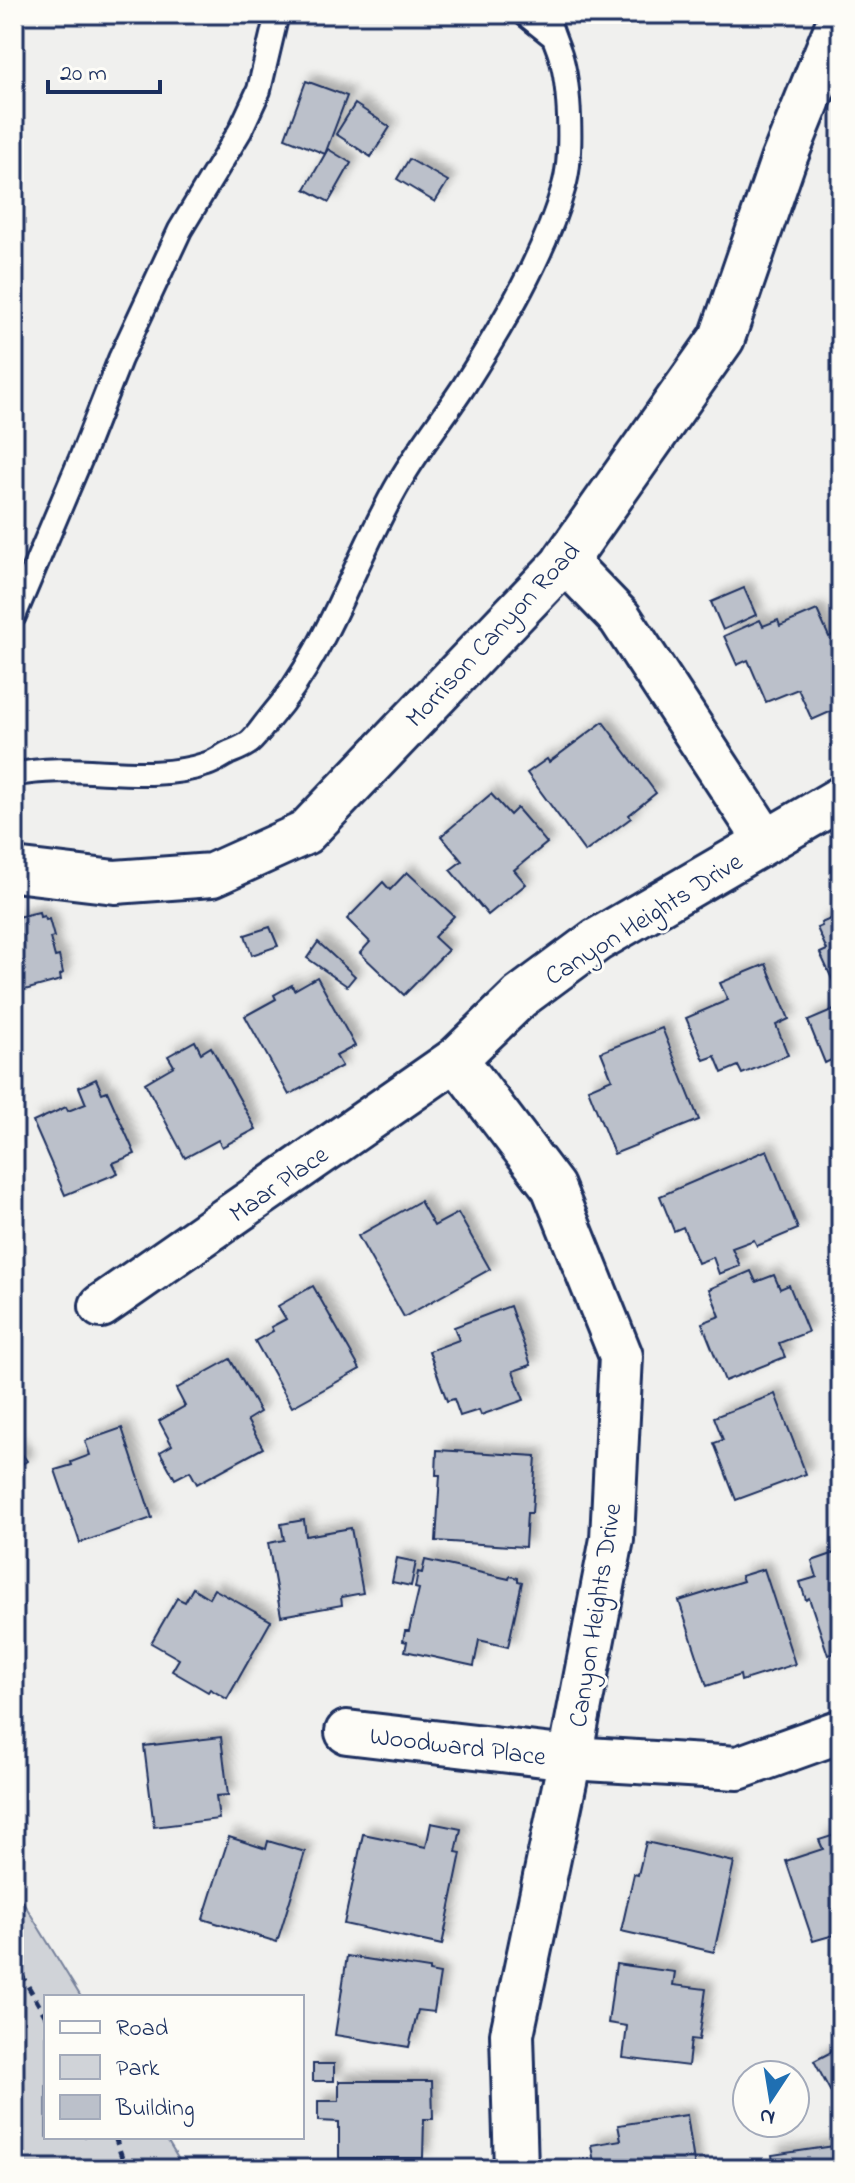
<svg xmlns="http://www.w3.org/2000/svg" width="855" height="2183" viewBox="0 0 855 2183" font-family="'Indie Flower',sans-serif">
	<defs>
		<filter id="shadow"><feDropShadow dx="7" dy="-7" stdDeviation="4" flood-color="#0004"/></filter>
	</defs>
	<rect width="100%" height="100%" fill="#f0f0ee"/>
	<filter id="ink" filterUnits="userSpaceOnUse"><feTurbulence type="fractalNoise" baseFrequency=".0125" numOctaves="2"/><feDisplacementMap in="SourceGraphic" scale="16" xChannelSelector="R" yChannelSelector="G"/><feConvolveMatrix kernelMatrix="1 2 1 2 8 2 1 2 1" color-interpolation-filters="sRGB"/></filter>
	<g filter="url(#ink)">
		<!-- green -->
		<path fill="#d0d3d8" stroke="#76819b" stroke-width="2" d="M14,1887L81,1997H46V2137H165L179,2160L181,2169H14Z"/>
		<!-- building -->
		<g fill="#bbc0ca" stroke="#1b2f5e" stroke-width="2" filter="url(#shadow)">
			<path d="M306,81L347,96L325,154L285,138Z"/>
			<path d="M355,104L390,127L371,157L336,134Z"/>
			<path d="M328,149L351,163L329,202L305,189Z"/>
			<path d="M409,159L448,181L435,202L397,179Z"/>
			<path d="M744,588L756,615L723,630L711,602Z"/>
			<path d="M817,610L829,637L839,633L841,637V707L812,720L798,689L766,702L748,660L737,665L724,636L760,620L763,626L778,620L780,626Z"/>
			<path d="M603,722L656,793L629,815L631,818L585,852L527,773L547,759L549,762Z"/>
			<path d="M491,794L510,815L517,808L547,843L514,870L526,884L488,915L450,870L462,861L441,836Z"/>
			<path d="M407,872L454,916L434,937L448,950L404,995L360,953L370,942L347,919L383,882L390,890Z"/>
			<path d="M39,912L40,917L44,916L46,920L49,919L54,937L50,938L55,957L59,956L63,973L60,975L61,980L14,993V923L18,922L17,917Z"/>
			<path d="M835,917L836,919L841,917V991L838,992L820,953L827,950L817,928L822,926L821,923Z"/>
			<path d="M270,927L278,946L252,955L245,935Z"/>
			<path d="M318,942L355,976L347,986L307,958Z"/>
			<path d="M766,964L789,1019L776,1025L788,1055L742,1074L738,1066L722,1073L715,1056L704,1060L686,1018L728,1000L720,983Z"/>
			<path d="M317,977L355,1046L336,1056L342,1066L289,1095L245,1016L276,999L274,995L292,985L294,990Z"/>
			<path d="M841,1007V1072L837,1074L831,1060L825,1063L808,1021Z"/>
			<path d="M662,1028L699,1120L614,1154L588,1089L612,1079L601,1052Z"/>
			<path d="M195,1041L201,1053L211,1047L256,1129L222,1147L218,1140L185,1158L145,1083L174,1066L168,1056Z"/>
			<path d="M96,1079L102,1093L107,1091L135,1154L113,1163L118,1173L65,1195L33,1122L66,1107L68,1111L86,1104L79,1087Z"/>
			<path d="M767,1150L798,1229L757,1246L754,1240L732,1248L740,1266L719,1274L713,1257L698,1263L683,1227L674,1231L660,1196Z"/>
			<path d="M420,1201L434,1226L458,1213L490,1269L404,1317L358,1236Z"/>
			<path d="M751,1271L756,1282L774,1275L780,1289L789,1285L808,1332L779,1343L785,1357L725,1381L702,1323L720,1316L709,1289Z"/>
			<path d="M313,1286L360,1369L292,1407L255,1341L273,1331L271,1327L286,1319L278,1306Z"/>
			<path d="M510,1306L531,1365L513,1371L524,1400L481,1415L479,1410L460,1416L454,1399L447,1401L429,1351L459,1340L454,1327Z"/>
			<path d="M230,1359L260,1412L247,1420L263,1448L197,1484L190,1471L175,1479L160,1452L172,1445L159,1421L185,1406L176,1389Z"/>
			<path d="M775,1394L806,1474L736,1500L714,1443L723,1440L714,1417Z"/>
			<path d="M122,1428L152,1518L80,1543L55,1470L72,1465L71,1462L90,1455L85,1441Z"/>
			<path d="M14,1443L27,1461L14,1469Z"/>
			<path d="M437,1450L536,1456L532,1513H527L525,1547L436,1541L440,1475H436Z"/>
			<path d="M304,1520L306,1536L351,1528L363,1593L341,1597L342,1605L281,1616L268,1543L284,1540L281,1524Z"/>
			<path d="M841,1551V1651L828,1655L809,1598L806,1600L800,1582L817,1577L812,1561Z"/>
			<path d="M397,1558L416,1562L411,1586L392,1582Z"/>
			<path d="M425,1560L509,1579L510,1576L518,1578V1581L522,1582L508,1647L479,1640L474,1666L405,1651L407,1642L403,1641L405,1631H409L419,1589L415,1588L418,1572L422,1573Z"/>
			<path d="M764,1569L795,1664L741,1681L740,1675L707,1686L679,1601L743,1581L741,1576Z"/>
			<path d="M193,1588L209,1598L214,1589L271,1621L227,1699L210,1689L208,1692L172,1671L179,1659L151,1643L177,1598L185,1602Z"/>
			<path d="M221,1737L228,1795L216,1796L219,1819L154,1827L144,1746Z"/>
			<path d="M431,1823L461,1829L456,1852L461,1853L442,1945L344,1924L363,1834L426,1847Z"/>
			<path d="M841,1833V1933L813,1941L786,1861L823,1849L819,1840Z"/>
			<path d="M229,1837L266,1849L268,1841L305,1852L277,1942L203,1919Z"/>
			<path d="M646,1842L734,1862L714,1952L621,1931L634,1874L638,1875Z"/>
			<path d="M347,1956L429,1969V1972L440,1974L434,2012L418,2010L409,2047L335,2035Z"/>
			<path d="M616,1964L675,1972L673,1985L706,1989L699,2040L691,2039L688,2066L623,2058L627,2026L608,2023Z"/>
			<path d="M841,2047V2111L814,2061Z"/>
			<rect x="313" y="2064" width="21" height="17"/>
			<path d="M339,2081H432L433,2119H424L423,2158H339V2122L318,2121V2101H339Z"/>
			<path d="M687,2115L695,2169H595L591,2145L621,2140L618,2125Z"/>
			<path d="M841,2145V2169H774L772,2155Z"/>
		</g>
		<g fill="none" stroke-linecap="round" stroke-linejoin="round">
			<defs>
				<g id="service">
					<path d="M525,14L550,34"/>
					<path d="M14,616L81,458L120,359L180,230L240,131L259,90L277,14"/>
					<path d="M14,775C77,761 145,785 207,764C214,762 221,757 228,753C235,750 244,747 250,742C257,736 263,726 269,719C329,650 354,559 400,481C419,448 443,418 464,386C502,326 545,255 564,186C573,155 570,85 560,54C555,39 550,30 547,14"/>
				</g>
				<g id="minor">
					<path d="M14,870L115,882L212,875L305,833L565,561L620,618L766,841"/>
					<path d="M456,1059L553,1187L621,1356L612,1539L570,1758L512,2034L516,2169"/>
					<path d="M101,1306L456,1059L520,997L597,940L841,798"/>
					<path d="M347,1732L570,1758L738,1768L841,1731"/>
				</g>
				<path id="tertiary" d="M565,561L722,338L783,161L841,18"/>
			</defs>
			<!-- service casing -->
			<use href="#service" stroke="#1b2f5e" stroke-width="28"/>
			<!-- minor casing -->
			<use href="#minor" stroke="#1b2f5e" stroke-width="48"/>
			<!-- tertiary casing -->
			<use href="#tertiary" stroke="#1b2f5e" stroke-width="50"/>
			<!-- path -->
			<g stroke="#1b2f5e" stroke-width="5" stroke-dasharray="8 6" stroke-linecap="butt">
				<path d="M14,1962L46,2017"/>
				<path d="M115,2137L126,2169"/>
			</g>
			<!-- service -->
			<use href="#service" stroke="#fdfcf7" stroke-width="22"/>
			<!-- minor -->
			<use href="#minor" stroke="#fdfcf7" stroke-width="42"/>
			<!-- tertiary -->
			<use href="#tertiary" stroke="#fdfcf7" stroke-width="44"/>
		</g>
	</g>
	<g text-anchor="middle" stroke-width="6" stroke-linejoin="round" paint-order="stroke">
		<!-- street labels -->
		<g font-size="26" fill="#1b2f5e" stroke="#fdfcf7">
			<text transform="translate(492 634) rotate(-47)" y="9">Morrison Canyon Road</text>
			<text transform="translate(643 918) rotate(-32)" y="9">Canyon Heights Drive</text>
			<text transform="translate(278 1183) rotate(-35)" y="9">Maar Place</text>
			<text transform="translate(594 1615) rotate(-81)" y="9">Canyon Heights Drive</text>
			<text transform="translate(458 1745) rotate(7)" y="9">Woodward Place</text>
		</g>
	</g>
	<!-- margin -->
	<rect width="855" height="2183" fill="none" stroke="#fdfcf7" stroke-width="48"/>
	<rect x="24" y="24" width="807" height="2135" fill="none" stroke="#1b2f5e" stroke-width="3" filter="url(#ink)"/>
	<!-- legend -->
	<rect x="44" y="1995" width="260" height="144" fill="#fdfcf7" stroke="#a3aaba" stroke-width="2"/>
	<rect x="60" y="2021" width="40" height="12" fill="#fdfcf7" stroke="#a3aaba" stroke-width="2"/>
	<text x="116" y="2035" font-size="24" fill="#1b2f5e">Road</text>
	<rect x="60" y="2055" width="40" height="24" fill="#d0d3d8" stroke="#a3aaba" stroke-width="2"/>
	<text x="116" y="2075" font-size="24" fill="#1b2f5e">Park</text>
	<rect x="60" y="2095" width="40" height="24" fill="#bbc0ca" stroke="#a3aaba" stroke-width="2"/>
	<text x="116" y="2115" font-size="24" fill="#1b2f5e">Building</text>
	<!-- north arrow -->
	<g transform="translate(771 2099) rotate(192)"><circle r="38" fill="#fdfcf7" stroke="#a3aaba" stroke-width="2"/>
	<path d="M0-6L14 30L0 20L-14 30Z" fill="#1f6fb2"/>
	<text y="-12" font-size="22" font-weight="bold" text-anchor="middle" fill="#1b2f5e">N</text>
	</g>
	<!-- scale -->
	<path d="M48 80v12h112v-12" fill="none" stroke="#1b2f5e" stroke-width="4"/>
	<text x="60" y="80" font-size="24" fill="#1b2f5e" stroke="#fdfcf7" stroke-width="6" paint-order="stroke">20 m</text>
</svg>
